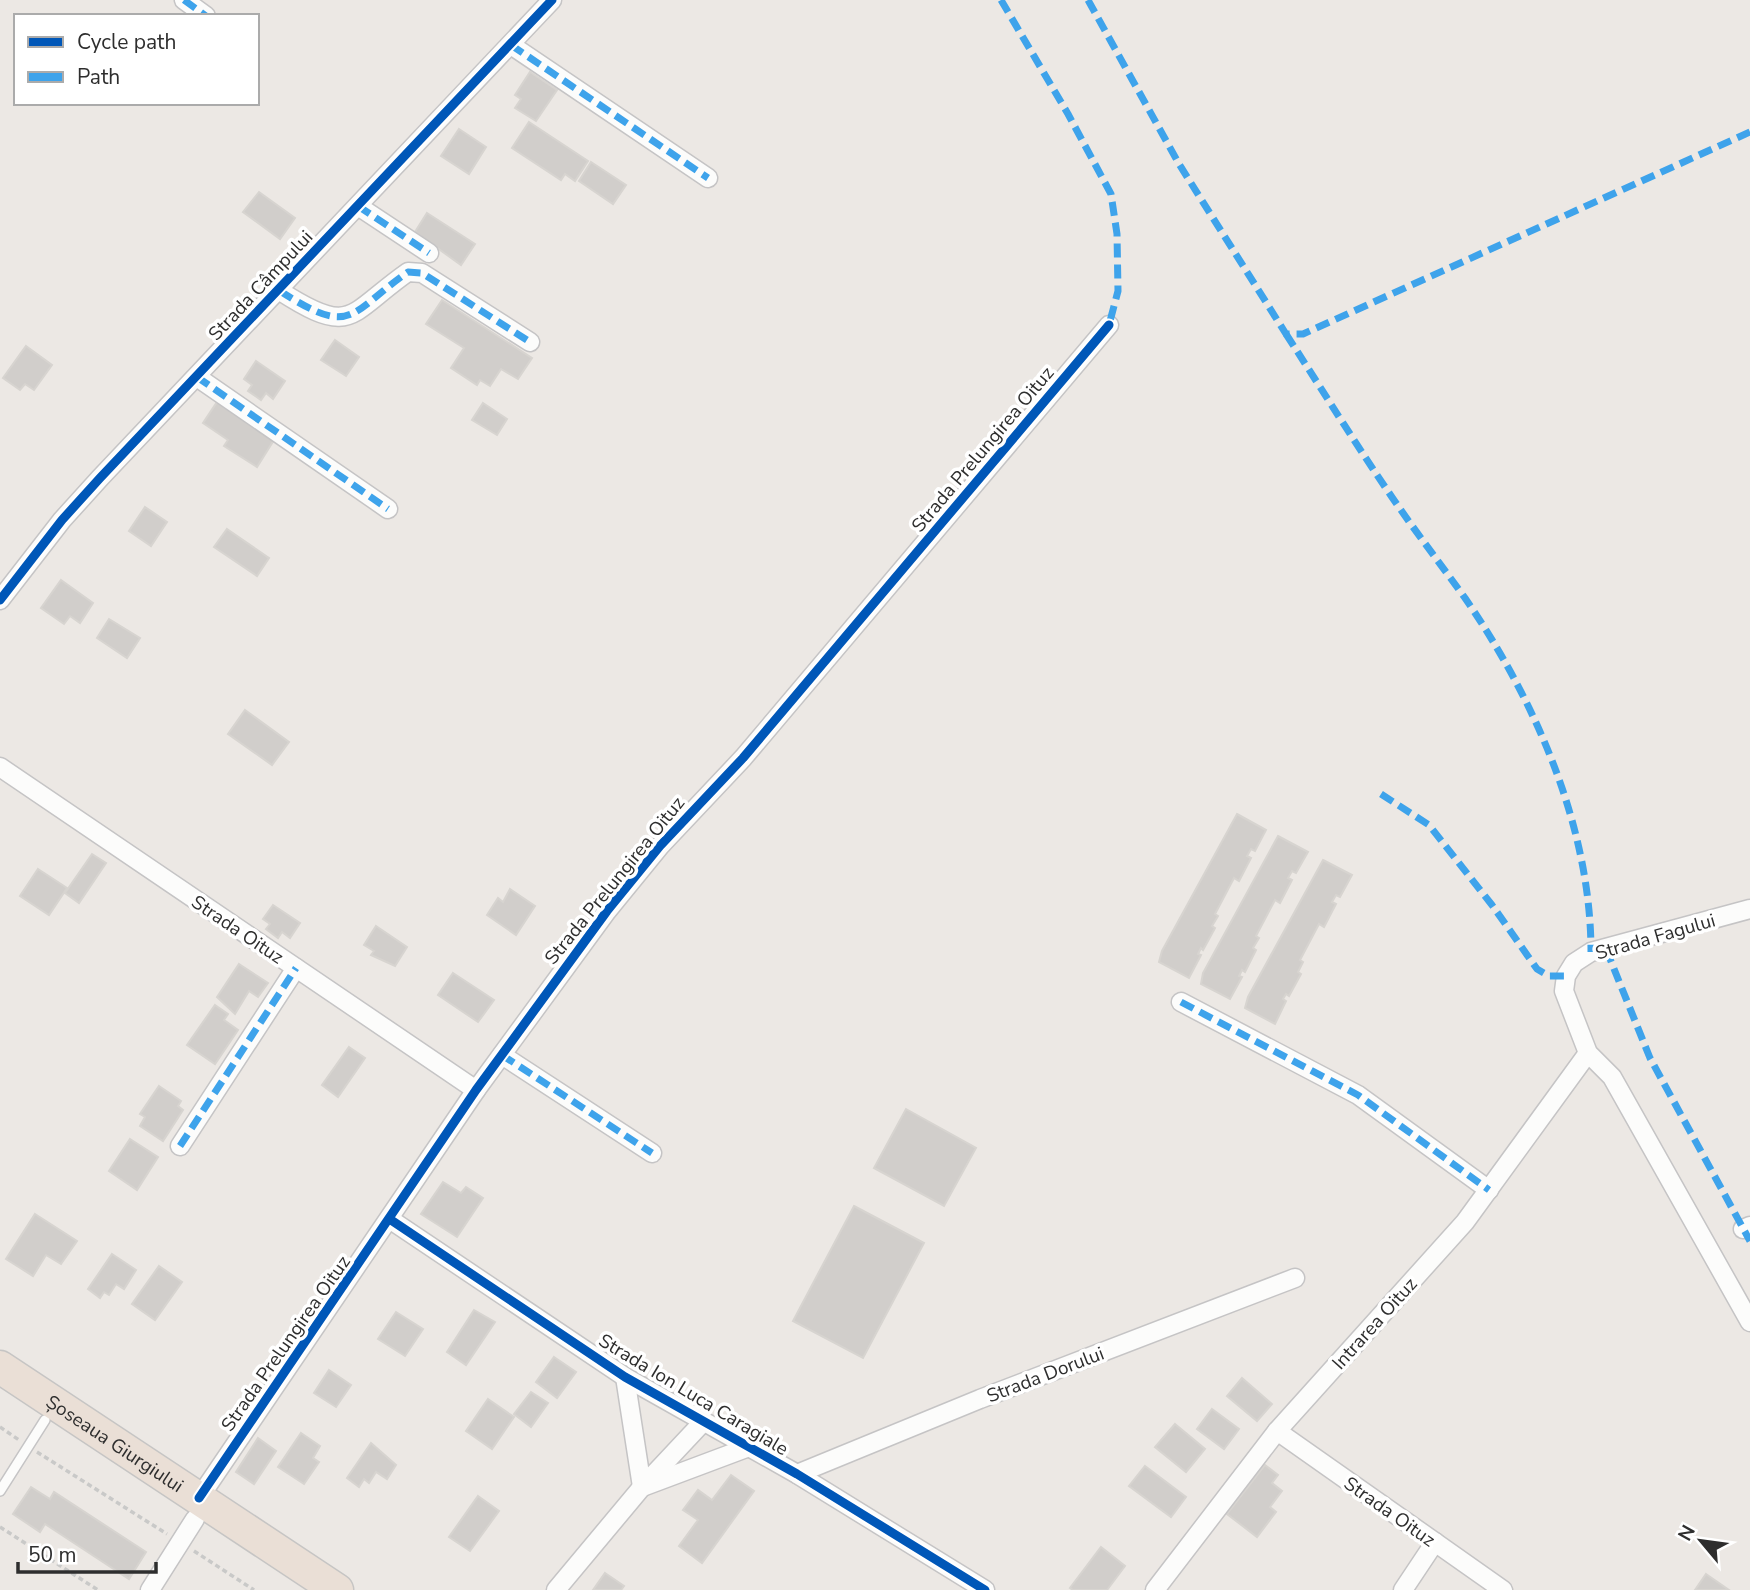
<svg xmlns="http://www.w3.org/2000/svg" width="1750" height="1590" viewBox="0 0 1750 1590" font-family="'Nunito Sans',sans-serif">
	<rect width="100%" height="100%" fill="#ece8e4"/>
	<!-- building -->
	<g fill="#d1cecb" stroke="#d7d4d0" stroke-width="2">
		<path d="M530,72L557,90L536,121L515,108L521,99L515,95Z"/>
		<path d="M529,122L588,161L575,181L565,174L561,180L512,148Z"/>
		<path d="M459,129L486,147L469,174L441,156Z"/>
		<path d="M591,162L626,185L613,204L579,181Z"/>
		<path d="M259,192L295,218L280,239L243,212Z"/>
		<path d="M427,213L475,244L461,265L415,232Z"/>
		<path d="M442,300L532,358L518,379L501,369L490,386L480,380L477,385L451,368L464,348L426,324Z"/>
		<path d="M335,340L359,357L346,376L321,360Z"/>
		<path d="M26,346L52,365L34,390L25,384L20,390L3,378Z"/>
		<path d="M256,361L285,381L273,399L266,393L261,400L248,391L252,385L244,379Z"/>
		<path d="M217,402L274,440L257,467L224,446L228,440L203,423Z"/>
		<path d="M483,403L507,419L497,435L472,420Z"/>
		<path d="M145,507L167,522L151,546L129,531Z"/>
		<path d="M227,529L269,558L257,576L214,547Z"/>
		<path d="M61,580L93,603L80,623L70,616L64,624L41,608Z"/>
		<path d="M109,619L140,638L127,658L97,638Z"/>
		<path d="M245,710L289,742L272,765L228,734Z"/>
		<path d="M1237,814L1266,830L1255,851L1251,849L1247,856L1251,858L1239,881L1234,878L1215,914L1218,916L1212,926L1215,928L1203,950L1201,948L1198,954L1201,955L1189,978L1159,962L1162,951Z"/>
		<path d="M1278,836L1308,852L1296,873L1292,871L1288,878L1292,880L1280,903L1275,900L1256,936L1259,938L1253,948L1256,950L1245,972L1242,970L1239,976L1242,977L1230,999L1201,984L1203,973Z"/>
		<path d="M92,854L106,863L79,903L65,893Z"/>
		<path d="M1323,860L1352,875L1340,897L1336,895L1332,902L1336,904L1324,927L1319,924L1300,960L1303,962L1298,972L1301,974L1289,996L1286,994L1283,999L1286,1001L1275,1024L1245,1008L1248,997Z"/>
		<path d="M38,869L67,888L49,915L20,896Z"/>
		<path d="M510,889L535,906L516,935L487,915L498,898L503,902Z"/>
		<path d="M273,905L300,923L290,938L282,932L278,938L266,929L270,924L263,919Z"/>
		<path d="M376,926L407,947L395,966L371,955L374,951L364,945Z"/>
		<path d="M239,964L268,983L258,997L249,991L235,1014L217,997Z"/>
		<path d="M453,973L494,1000L478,1022L438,995Z"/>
		<path d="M215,1005L228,1014L224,1020L238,1030L215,1064L187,1045Z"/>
		<path d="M349,1047L365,1058L338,1097L322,1085Z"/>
		<path d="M159,1086L181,1101L178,1106L183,1110L163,1141L140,1126L145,1117L140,1114Z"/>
		<path d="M906,1109L976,1148L944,1206L874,1168Z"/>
		<path d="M130,1139L158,1157L137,1190L109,1171Z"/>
		<path d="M443,1182L461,1193L466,1187L483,1198L457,1237L421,1214Z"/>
		<path d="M854,1206L924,1243L863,1358L793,1321Z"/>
		<path d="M35,1214L77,1241L61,1264L46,1255L33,1276L6,1259Z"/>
		<path d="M112,1254L136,1270L124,1289L116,1284L109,1295L104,1292L100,1298L88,1289Z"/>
		<path d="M159,1266L182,1282L155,1320L132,1304Z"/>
		<path d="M474,1310L495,1322L466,1365L447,1352Z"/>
		<path d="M396,1312L423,1329L405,1356L378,1339Z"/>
		<path d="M554,1357L576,1372L557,1398L536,1382Z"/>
		<path d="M329,1370L351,1385L336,1407L314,1393Z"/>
		<path d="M1242,1378L1272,1404L1257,1421L1227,1396Z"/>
		<path d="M531,1392L548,1403L531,1427L514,1414Z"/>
		<path d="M488,1399L514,1417L492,1449L466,1431Z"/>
		<path d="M1212,1409L1239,1429L1224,1449L1197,1429Z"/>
		<path d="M1175,1424L1205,1449L1186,1472L1155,1447Z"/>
		<path d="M301,1433L320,1446L313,1458L319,1462L304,1484L278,1467Z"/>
		<path d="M258,1438L276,1451L254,1484L236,1472Z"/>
		<path d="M371,1443L396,1465L387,1479L376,1472L369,1483L364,1479L359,1487L347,1478Z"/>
		<path d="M1265,1465L1278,1475L1272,1483L1282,1491L1270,1507L1276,1512L1257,1537L1227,1514Z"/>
		<path d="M1145,1466L1186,1497L1171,1517L1129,1486Z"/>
		<path d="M731,1475L754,1491L702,1563L679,1546L698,1520L683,1510L698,1490L712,1500Z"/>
		<path d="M31,1487L50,1499L54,1492L146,1552L129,1579L45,1524L40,1532L13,1514Z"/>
		<path d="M478,1496L499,1511L470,1551L449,1537Z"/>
		<path d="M1101,1547L1125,1566L1107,1590H1073L1070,1588Z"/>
		<path d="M605,1573L624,1586L621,1590H593Z"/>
		<path d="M1706,1574L1729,1590H1695Z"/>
	</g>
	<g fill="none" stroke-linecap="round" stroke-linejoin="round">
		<defs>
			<path id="lane" d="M0,1491L45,1420"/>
			<g id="street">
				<path d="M184,0L206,16"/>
				<path d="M511,45L708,178"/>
				<path d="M358,206L429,253"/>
				<path d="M280,291C353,338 348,314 408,272L422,273L530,342"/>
				<path d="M197,377L388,509"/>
				<path d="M0,600L62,520L100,478L552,0"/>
				<path d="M0,767L476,1090"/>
				<path d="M1750,909L1591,952L1574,963L1566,976L1564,991L1588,1053L1612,1077L1750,1322"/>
				<path d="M1181,1002L1358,1095L1489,1190"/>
				<path d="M502,1055L652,1153"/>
				<path d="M180,1146L296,968"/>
				<path d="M391,1220L625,1377L797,1474L985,1590"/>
				<path d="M1743,1229L1750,1226"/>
				<path d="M625,1377L642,1487"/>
				<path d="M1277,1431L1503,1590"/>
				<path d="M797,1474L980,1399L1295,1278"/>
				<path d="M645,1486L749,1447"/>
				<path d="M199,1498L476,1090L607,911L660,846L743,758L1109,325"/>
				<path d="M150,1590L195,1519"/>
				<path d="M556,1590L642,1487L703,1422"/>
				<path d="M1155,1590L1277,1431L1465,1222L1588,1053"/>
				<path d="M1403,1590L1435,1542"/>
			</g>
			<g id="highway">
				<path id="s1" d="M0,1367L337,1590"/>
			</g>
		</defs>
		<!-- lane casing -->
		<use href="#lane" stroke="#c5c4c5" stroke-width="12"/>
		<!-- street casing -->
		<use href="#street" stroke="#c5c4c5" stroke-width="21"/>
		<!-- highway casing -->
		<use href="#highway" stroke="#c6c5c4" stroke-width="35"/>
		<!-- path -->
		<g stroke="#c9c9c8" stroke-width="3.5" stroke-dasharray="5 3.5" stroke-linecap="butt">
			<path d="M0,1427L19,1440"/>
			<path d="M37,1452L167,1534"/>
			<path d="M0,1527L98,1590"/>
			<path d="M194,1551L254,1590"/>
		</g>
		<!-- lane -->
		<use href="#lane" stroke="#fcfcfb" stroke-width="9"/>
		<!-- street -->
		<use href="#street" stroke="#fcfcfb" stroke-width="18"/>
		<!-- highway -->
		<use href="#highway" stroke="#eadfd6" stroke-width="32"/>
		<!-- quiet -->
		<g stroke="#3ea3eb" stroke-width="7" stroke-dasharray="14 7" stroke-linecap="butt">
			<path d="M184,0L206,16"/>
			<path d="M1001,0L1068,114L1111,194L1117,234L1118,291L1109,325"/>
			<path d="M1088,0L1179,164L1286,334H1303L1750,132"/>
			<path d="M511,45L708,178"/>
			<path d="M358,206L429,253"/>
			<path d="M280,291C353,338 348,314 408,272L422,273L530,342"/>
			<path d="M1286,334C1323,391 1358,448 1396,503C1418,535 1442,566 1465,598C1535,700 1591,827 1591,952"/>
			<path d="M197,377L388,509"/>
			<path d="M1381,794L1429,825L1492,905L1537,969L1549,976H1566"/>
			<path d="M1606,949L1650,1058L1750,1241"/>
			<path d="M1181,1002L1358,1095L1489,1190"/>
			<path d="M502,1055L652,1153"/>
			<path d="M180,1146L296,968"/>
		</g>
		<defs>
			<g id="cycleway">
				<path d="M0,600L62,520L100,478L552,0"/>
				<path d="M391,1220L625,1377L797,1474L985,1590"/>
				<path d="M199,1498L476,1090L607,911L660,846L743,758L1109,325"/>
			</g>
		</defs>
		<!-- cycleway casing -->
		<use href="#cycleway" stroke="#fff" stroke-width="13"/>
		<!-- cycleway -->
		<use href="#cycleway" stroke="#0057b8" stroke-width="9"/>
	</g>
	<g text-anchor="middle" stroke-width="7" stroke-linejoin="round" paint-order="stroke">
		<!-- street labels -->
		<g font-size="19" fill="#2e2e2e" stroke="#fff">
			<text transform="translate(260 285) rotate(-47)" y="7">Strada Câmpului</text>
			<text transform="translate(982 449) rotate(-50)" y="7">Strada Prelungirea Oituz</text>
			<text transform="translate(614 880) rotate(-51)" y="7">Strada Prelungirea Oituz</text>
			<text transform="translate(238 929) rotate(34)" y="7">Strada Oituz</text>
			<text transform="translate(1655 936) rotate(-16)" y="7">Strada Fagului</text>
			<text transform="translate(1374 1323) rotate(-48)" y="7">Intrarea Oituz</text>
			<text transform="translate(285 1343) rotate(-55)" y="7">Strada Prelungirea Oituz</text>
			<text transform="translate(1045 1374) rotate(-21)" y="7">Strada Dorului</text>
			<text transform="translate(694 1394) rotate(31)" y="7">Strada Ion Luca Caragiale</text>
			<text dy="7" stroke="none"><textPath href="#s1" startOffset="138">Șoseaua Giurgiului</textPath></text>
			<text transform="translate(1390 1511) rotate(35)" y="7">Strada Oituz</text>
		</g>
	</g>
	<!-- legend -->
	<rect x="14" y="14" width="245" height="91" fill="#ffffff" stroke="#ababab" stroke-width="2"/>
	<rect x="28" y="37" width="35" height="10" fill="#0057b8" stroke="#ababab" stroke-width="2"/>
	<text x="77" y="49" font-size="21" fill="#2e2e2e">Cycle path</text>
	<rect x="28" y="72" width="35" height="10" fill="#3ea3eb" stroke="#ababab" stroke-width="2"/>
	<text x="77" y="84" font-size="21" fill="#2e2e2e">Path</text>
	<!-- north arrow -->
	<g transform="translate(1701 1541) rotate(299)" stroke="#ffffff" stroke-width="5" paint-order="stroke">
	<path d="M0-5L12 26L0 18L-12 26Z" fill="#2e2e2e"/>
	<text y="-10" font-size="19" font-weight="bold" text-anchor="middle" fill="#2e2e2e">N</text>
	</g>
	<!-- scale -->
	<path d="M18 1562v10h138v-10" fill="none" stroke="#2e2e2e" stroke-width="3.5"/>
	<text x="28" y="1562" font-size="21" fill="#2e2e2e" stroke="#ffffff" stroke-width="5" paint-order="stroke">50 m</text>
</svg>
